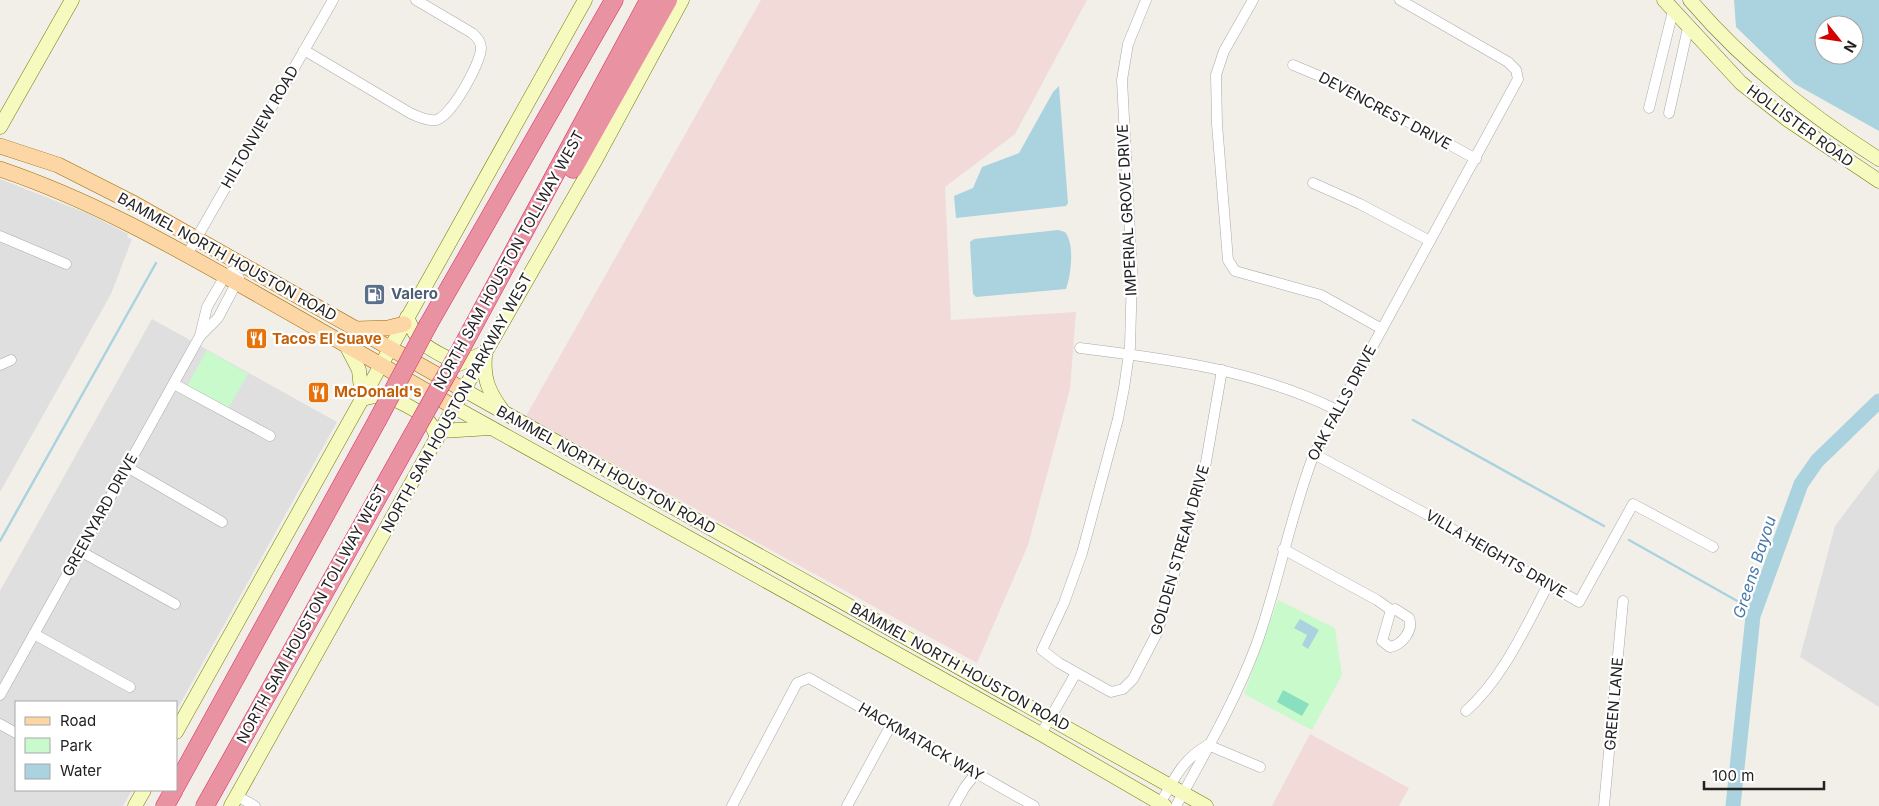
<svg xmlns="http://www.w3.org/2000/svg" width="1879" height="806" viewBox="0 0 1879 806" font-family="Inter,sans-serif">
	<rect width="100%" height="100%" fill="#f2efe9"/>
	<!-- residential -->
	<g fill="#e0dfdf">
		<path d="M0,179L89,214L128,234L127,237L132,239L111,294L0,492Z"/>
		<path d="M152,319L337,422L176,711V702H16V790H132L123,806H0V591Z"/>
		<path d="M1879,468V707L1800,657L1835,526Z"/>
	</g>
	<!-- commercial -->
	<g fill="#f2dad9">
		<path d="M761,0H1087L1015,134L945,187L951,320L1076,312L1070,389L1028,545L977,663L526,416Z"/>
		<path d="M1310,734L1409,788L1399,806H1272Z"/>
	</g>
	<!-- park -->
	<g fill="#c8facc">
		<path d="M207,350L248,374L228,409L187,386Z"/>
		<path d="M1278,600L1335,628L1342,675L1312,730L1244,694Z"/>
	</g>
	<!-- pitch -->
	<path fill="#88e0be" d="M1283,690L1309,704L1302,716L1277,702Z"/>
	<!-- water -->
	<g fill="#aad3df" fill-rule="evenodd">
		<path d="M1734,0H1879V131L1795,84L1736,27ZM1824,25H1854V55H1824Z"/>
		<path d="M1059,86L1068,203L1066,206L956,218L954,196L973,188L982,167L1019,153L1053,92Z"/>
		<path d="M1058,230L1065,232C1075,244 1071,275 1066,289L976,297L973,294L970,242L974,239Z"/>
		<path d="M1300,619L1319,630L1308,649L1302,645L1307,635L1294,628Z"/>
	</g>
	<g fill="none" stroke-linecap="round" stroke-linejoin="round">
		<!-- stream -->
		<g stroke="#aad3df" stroke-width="2.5">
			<path d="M1413,420L1604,526"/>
			<path d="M1629,540L1755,611"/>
			<path d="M0,541L156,263"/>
		</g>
		<!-- river -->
		<path stroke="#aad3df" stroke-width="15" d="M1733,806L1753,616L1801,484L1817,461L1879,401"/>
		<defs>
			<g id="street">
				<path d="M1146,0L1128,44L1122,80L1132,272L1130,347L1124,388L1118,419L1082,553L1064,603L1042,650L1059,663L1111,692L1123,689L1133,679L1158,631L1206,462L1222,370"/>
				<path d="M1253,0L1224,51L1216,75L1217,124L1228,260L1235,271L1321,295L1382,329"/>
				<path d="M304,50L410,113C418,117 427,121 436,120C451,117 481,63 481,48C481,41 477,37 472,33L416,0"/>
				<path d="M1293,65L1341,85L1476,159"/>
				<path d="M1649,108L1673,11"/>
				<path d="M1669,113L1688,28"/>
				<path d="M1313,183L1360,204L1430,241"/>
				<path d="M0,236L66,264"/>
				<path d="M188,253L333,0"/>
				<path d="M200,336L218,318L239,278"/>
				<path d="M1080,348C1169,359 1255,370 1337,410"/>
				<path d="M0,365L11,360"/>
				<path d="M174,384L270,436"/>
				<path d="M1314,454L1426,514L1579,602L1633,504L1713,547"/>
				<path d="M127,467L222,522"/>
				<path d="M1283,549L1377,600L1391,610L1395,609L1409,618C1414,630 1402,645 1390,647L1382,641L1391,610"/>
				<path d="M80,551L175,604"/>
				<path d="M34,634L130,687"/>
				<path d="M0,695L200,336L207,307L225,276L242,265"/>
				<path d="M1466,711C1503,678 1525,628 1548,585"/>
				<path d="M0,724L16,733"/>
				<path d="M1041,734L1076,673"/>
				<path d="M1208,745L1260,767"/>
				<path d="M237,796L255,806"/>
				<path d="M732,806L797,683L809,678L1034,806"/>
				<path d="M847,806L891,725"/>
				<path d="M954,806L965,787L976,773"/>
				<path d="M1159,806C1173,781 1182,759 1208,745"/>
				<path d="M1176,806C1205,753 1236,700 1257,643C1279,581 1290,516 1314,454L1518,79L1516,70L1508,62L1400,0"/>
				<path d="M1604,806L1623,601"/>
			</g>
			<g id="secondary">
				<path d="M1664,0L1741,83L1788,120L1879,181"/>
				<path d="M1690,0C1744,63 1809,115 1879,159"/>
				<path d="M0,127L72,0"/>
				<path d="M407,317C419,348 431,349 459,364L484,353"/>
				<path d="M346,345L359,370L362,399L384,394C406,406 431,412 437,439"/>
				<path d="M485,356C483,379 489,392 502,410"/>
				<path d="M464,390L1206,806"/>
				<path d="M454,407L1041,734L1165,806"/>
				<path d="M441,431L490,428"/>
				<path d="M176,732L585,0"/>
				<path d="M135,806L144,790"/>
				<path d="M231,806L454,407L596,159L682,0"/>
			</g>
			<g id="primary">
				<path d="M0,146L58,165L135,204L464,390"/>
				<path d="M0,169C89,199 165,242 246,288C315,327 385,367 454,407"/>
				<path d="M356,329L388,328L404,324"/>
			</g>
			<g id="highway">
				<path d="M573,169L668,0"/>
				<path d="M428,325L614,0"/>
				<path d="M462,347L649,0"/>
				<path d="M176,786L377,421"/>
				<path d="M165,806L174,790"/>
				<path d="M205,806L412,436"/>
			</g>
		</defs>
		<!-- street casing -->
		<use href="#street" stroke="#a9a9a9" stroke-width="11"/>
		<!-- secondary casing -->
		<use href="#secondary" stroke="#707d05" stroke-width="15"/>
		<!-- primary casing -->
		<use href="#primary" stroke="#a06b00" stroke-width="16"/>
		<!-- highway casing -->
		<use href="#highway" stroke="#dc2a67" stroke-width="19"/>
		<!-- street -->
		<use href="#street" stroke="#fff" stroke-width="10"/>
		<!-- secondary -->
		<use href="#secondary" stroke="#f7fabf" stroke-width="14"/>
		<!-- primary -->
		<use href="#primary" stroke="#fcd6a4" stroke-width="15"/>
		<!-- highway -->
		<use href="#highway" stroke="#e892a2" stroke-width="18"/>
		<defs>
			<g id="highway-bridge">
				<path d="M377,421L428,325"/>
				<path d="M412,436L462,347"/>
			</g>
		</defs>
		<!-- highway-bridge casing -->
		<use href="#highway-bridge" stroke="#dc2a67" stroke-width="19" stroke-linecap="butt"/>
		<!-- highway-bridge -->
		<use href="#highway-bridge" stroke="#e892a2" stroke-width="18"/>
	</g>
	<!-- icons -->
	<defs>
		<symbol id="fuel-square" viewBox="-11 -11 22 22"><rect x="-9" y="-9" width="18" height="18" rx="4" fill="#5c6f8a" stroke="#fff"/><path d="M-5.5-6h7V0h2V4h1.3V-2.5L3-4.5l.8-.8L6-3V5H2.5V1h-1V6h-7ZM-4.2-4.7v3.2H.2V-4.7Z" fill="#fff"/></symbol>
		<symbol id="restaurant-square" viewBox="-11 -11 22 22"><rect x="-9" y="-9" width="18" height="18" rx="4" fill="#e8710a" stroke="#fff"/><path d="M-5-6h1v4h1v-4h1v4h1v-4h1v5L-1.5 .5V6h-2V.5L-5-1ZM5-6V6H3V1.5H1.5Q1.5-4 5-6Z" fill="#fff"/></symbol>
	</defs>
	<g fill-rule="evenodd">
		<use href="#fuel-square" x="362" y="282" width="25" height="25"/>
		<use href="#restaurant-square" x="244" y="326" width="25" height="25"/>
		<use href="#restaurant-square" x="306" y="380" width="25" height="25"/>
	</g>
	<g text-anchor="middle" stroke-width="4.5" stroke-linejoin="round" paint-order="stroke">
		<!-- street labels -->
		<g font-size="15" fill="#222" stroke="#fff">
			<text transform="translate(1385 111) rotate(28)" y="5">DEVENCREST DRIVE</text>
			<text transform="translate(1800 126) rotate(36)" y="5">HOLLISTER ROAD</text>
			<text transform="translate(260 127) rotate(-60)" y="5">HILTONVIEW ROAD</text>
			<text transform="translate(1127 210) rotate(-93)" y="5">IMPERIAL GROVE DRIVE</text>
			<text transform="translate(227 257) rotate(29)" y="5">BAMMEL NORTH HOUSTON ROAD</text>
			<text transform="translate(509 260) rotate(-61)" y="5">NORTH SAM HOUSTON TOLLWAY WEST</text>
			<text transform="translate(457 403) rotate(-61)" y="5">NORTH SAM HOUSTON PARKWAY WEST</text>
			<text transform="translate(1342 403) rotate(-62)" y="5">OAK FALLS DRIVE</text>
			<text transform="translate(606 470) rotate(29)" y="5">BAMMEL NORTH HOUSTON ROAD</text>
			<text transform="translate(100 515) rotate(-61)" y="5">GREENYARD DRIVE</text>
			<text transform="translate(1180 550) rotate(-74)" y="5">GOLDEN STREAM DRIVE</text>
			<text transform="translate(1496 554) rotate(30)" y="5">VILLA HEIGHTS DRIVE</text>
			<text transform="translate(312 614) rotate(-61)" y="5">NORTH SAM HOUSTON TOLLWAY WEST</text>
			<text transform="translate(960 667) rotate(29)" y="5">BAMMEL NORTH HOUSTON ROAD</text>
			<text transform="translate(1614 704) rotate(-85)" y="5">GREEN LANE</text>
			<text transform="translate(921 742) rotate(30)" y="5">HACKMATACK WAY</text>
		</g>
		<!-- service labels -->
		<g font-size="15" font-weight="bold" fill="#4e5e75" stroke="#fff" text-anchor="start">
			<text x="391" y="299">Valero</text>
		</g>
		<!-- food labels -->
		<g font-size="15" font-weight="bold" fill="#c56008" stroke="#fff" text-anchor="start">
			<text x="272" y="344">Tacos El Suave</text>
			<text x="334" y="397">McDonald's</text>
		</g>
		<!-- water labels -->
		<g font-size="16" font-style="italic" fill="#4a7aab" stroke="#fff">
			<text transform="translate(1754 567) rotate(-72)" y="6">Greens Bayou</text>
		</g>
	</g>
	<!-- legend -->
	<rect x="15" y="701" width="162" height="90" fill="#ffffff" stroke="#a7a7a7"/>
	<rect x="25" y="717" width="25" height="8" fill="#fcd6a4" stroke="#a7a7a7"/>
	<text x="60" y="726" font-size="15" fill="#222222">Road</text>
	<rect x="25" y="738" width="25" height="15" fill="#c8facc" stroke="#a7a7a7"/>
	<text x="60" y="751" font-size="15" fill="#222222">Park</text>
	<rect x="25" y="764" width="25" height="15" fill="#aad3df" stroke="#a7a7a7"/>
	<text x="60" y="776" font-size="15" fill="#222222">Water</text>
	<!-- north arrow -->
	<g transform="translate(1839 40) rotate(120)"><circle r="24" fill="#ffffff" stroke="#a7a7a7"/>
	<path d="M0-4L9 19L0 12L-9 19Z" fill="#d40000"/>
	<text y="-8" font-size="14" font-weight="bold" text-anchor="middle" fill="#222222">N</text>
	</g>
	<!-- scale -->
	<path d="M1704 781v8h120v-8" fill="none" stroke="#222222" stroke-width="2.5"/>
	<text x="1712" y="781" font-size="15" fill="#222222" stroke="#ffffff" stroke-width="4" paint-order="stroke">100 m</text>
</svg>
